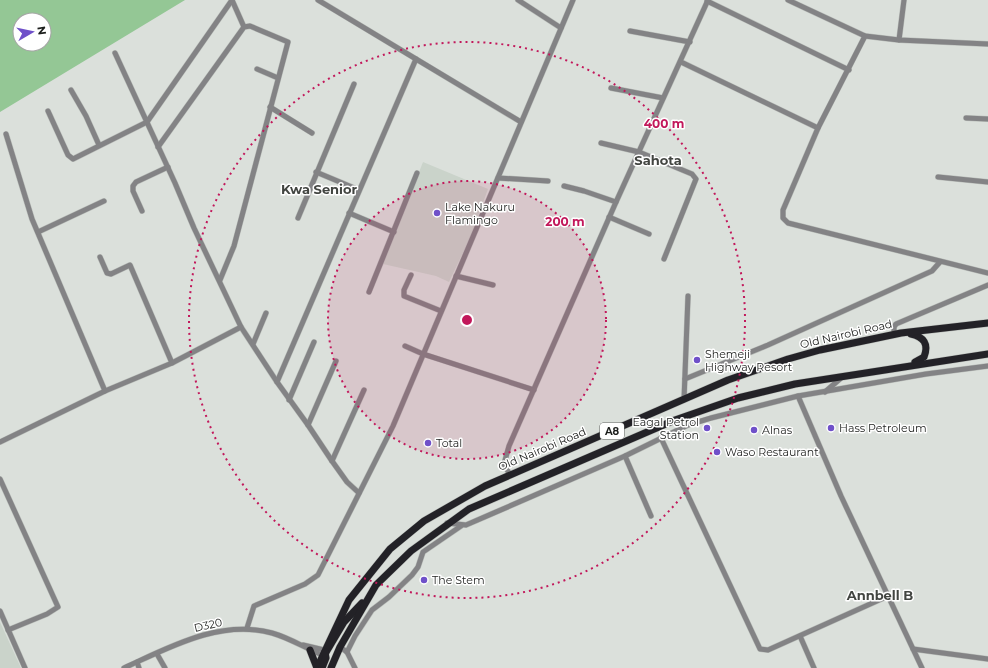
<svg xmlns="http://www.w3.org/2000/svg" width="988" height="668" viewBox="0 0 988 668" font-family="Montserrat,sans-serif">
	<rect width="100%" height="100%" fill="#dbe0db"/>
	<!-- built -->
	<g fill="#cad3ca">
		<path d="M423,162L488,189L470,238L449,282L436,276L383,264Z"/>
		<path d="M0,622L21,668H0Z"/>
	</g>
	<!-- green -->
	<path fill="#94c795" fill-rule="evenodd" d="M0,0H185L0,112ZM20,20H44V44H20Z"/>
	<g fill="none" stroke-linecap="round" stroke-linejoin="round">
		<defs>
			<g id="minor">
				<path d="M232,0L244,27"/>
				<path d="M318,0L416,59"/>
				<path d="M518,0L561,28"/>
				<path d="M788,0L865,36L899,40L988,44"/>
				<path d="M707,1L849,70"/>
				<path d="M630,31L690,42"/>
				<path d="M865,36L818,128L783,210V218L788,223L988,273"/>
				<path d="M899,40L904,0"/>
				<path d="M115,53L175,183L194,228L241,327L277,382L308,425L332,461L347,482L359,493"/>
				<path d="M681,62L818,128"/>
				<path d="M257,69L278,78"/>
				<path d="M611,88L663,98"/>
				<path d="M71,90L86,116L99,145"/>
				<path d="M270,107L312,133"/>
				<path d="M48,111L68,155L73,159L147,122L232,0"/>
				<path d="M966,118L988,119"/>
				<path d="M6,134L32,219L105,391"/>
				<path d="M601,143L639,152L692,174L696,179L664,259"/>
				<path d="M158,147L244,27L250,26L288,42L234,246L220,280"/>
				<path d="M316,172L359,190"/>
				<path d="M938,177L988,182"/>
				<path d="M498,178L548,181"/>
				<path d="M564,186L584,191L616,202"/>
				<path d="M142,211L133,191V186L136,182L168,167"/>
				<path d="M349,213L394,232"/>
				<path d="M609,217L649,234"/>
				<path d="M298,218L354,84"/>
				<path d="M38,232L104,201"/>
				<path d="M100,257L107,273L111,274L130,265L172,363"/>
				<path d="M411,275L404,290V296L441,311"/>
				<path d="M456,276L493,285"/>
				<path d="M369,292L417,173"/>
				<path d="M894,335V327L896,324L988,285"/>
				<path d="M253,344L266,313"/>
				<path d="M405,346L423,354L534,390"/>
				<path d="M685,379L768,345L932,271L940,262"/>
				<path d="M277,382L416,59L521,122"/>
				<path d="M825,392L841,378"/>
				<path d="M798,396L841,496L922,668"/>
				<path d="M289,400L314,342"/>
				<path d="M684,400L688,296"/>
				<path d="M308,425L336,361"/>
				<path d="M661,438L760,649L768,650L888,596"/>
				<path d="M0,442L105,391L172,363L241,327"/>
				<path d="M625,456L651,516"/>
				<path d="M332,461L364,390"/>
				<path d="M510,475L504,464L509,446L616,202L708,0"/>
				<path d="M0,479L58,607L47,614L8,630"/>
				<path d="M447,523L466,525L625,456L688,425L711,418L798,396L926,374L988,366"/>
				<path d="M0,611L25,668"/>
				<path d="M247,628L254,606L305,584L318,575L393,426L573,0"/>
				<path d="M800,636L814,668"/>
				<path d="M303,645L324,650"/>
				<path d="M340,647L347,652L355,668"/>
				<path d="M913,649L988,659"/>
				<path d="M347,652L355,636L372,610L389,597L412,575L418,567L423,552L461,526"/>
				<path d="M157,654L165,668"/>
				<path d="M137,662L139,668"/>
				<path d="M124,668C170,647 220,619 272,633C290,638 305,648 322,655"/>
			</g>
			<g id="highway">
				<path d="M911,334C924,337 929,344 924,357L915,362"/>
				<path d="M310,650L317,668"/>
				<path d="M325,654L344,622L362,603"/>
				<path d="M317,668L349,600L390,549L424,521L485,486L728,380L788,359L820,350L901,333L988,323"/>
				<path d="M322,668L326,658L325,652"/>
				<path d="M331,668L340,647L376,585L411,551L469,509L675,420L738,398L795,384L988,354"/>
			</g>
		</defs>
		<!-- minor casing -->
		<use href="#minor" stroke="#b9bdb9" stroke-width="6"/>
		<!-- highway casing -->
		<use href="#highway" stroke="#b9bdb9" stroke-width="8"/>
		<!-- minor -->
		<use href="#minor" stroke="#838385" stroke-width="5"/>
		<!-- highway -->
		<use href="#highway" stroke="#232227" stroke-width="7"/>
	</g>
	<!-- distance rings -->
	<circle cx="467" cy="320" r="139" fill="#c2185b" fill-opacity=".12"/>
	<g fill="none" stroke="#c2185b" stroke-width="2" stroke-dasharray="2 4">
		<circle cx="467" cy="320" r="139"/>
		<circle cx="467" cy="320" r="278"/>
	</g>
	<!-- markers -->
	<g fill="#6f50c9" stroke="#fff" stroke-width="1.5">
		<circle cx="437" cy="213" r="4"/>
		<circle cx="697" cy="360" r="4"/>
		<circle cx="707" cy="428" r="4"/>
		<circle cx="831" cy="428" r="4"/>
		<circle cx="754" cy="430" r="4"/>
		<circle cx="428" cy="443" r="4"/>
		<circle cx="717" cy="452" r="4"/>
		<circle cx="424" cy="580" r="4"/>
	</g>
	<g text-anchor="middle" stroke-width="3" stroke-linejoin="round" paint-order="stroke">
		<!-- shield labels -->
		<rect fill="#fff" stroke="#606260" stroke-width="1" x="600" y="423" width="24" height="16" rx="3"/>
		<g font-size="10" font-weight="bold" fill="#1c1e1c">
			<text x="612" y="435">A8</text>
		</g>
		<!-- poi labels -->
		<g font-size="11" fill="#1c1e1c" stroke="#fff" text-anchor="start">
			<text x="445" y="211">Lake Nakuru<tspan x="445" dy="13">Flamingo</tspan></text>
			<text x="705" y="358">Shemeji<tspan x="705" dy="13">Highway Resort</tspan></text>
			<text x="699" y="426" text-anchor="end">Eagal Petrol<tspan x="699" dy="13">Station</tspan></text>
			<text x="839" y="432">Hass Petroleum</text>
			<text x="762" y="434">Alnas</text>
			<text x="436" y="447">Total</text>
			<text x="725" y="456">Waso Restaurant</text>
			<text x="432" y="584">The Stem</text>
		</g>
		<!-- street labels -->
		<g font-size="11" fill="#1c1e1c" stroke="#fff">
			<text transform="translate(846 334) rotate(-13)" y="4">Old Nairobi Road</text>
			<text transform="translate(542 449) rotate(-23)" y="4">Old Nairobi Road</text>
			<text transform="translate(208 625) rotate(-13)" y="4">D320</text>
		</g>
		<!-- quarter labels -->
		<g font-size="13" font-weight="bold" fill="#424541" stroke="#fff">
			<text x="658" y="165">Sahota</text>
			<text x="319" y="194">Kwa Senior</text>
			<text x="880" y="600">Annbell B</text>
		</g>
	</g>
	<circle cx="467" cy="320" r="6" fill="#c2185b" stroke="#fff" stroke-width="2"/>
	<g font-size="12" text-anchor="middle" font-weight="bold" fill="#c2185b" stroke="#fff" stroke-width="3" stroke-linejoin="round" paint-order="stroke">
		<text x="664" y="128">400 m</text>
		<text x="565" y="226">200 m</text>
	</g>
	<!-- north arrow -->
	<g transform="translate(32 32) rotate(81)"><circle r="19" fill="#ffffff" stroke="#a4a5a4"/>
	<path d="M0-3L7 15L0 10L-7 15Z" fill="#6f50c9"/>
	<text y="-6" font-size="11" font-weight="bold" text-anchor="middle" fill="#1c1e1c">N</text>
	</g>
</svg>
